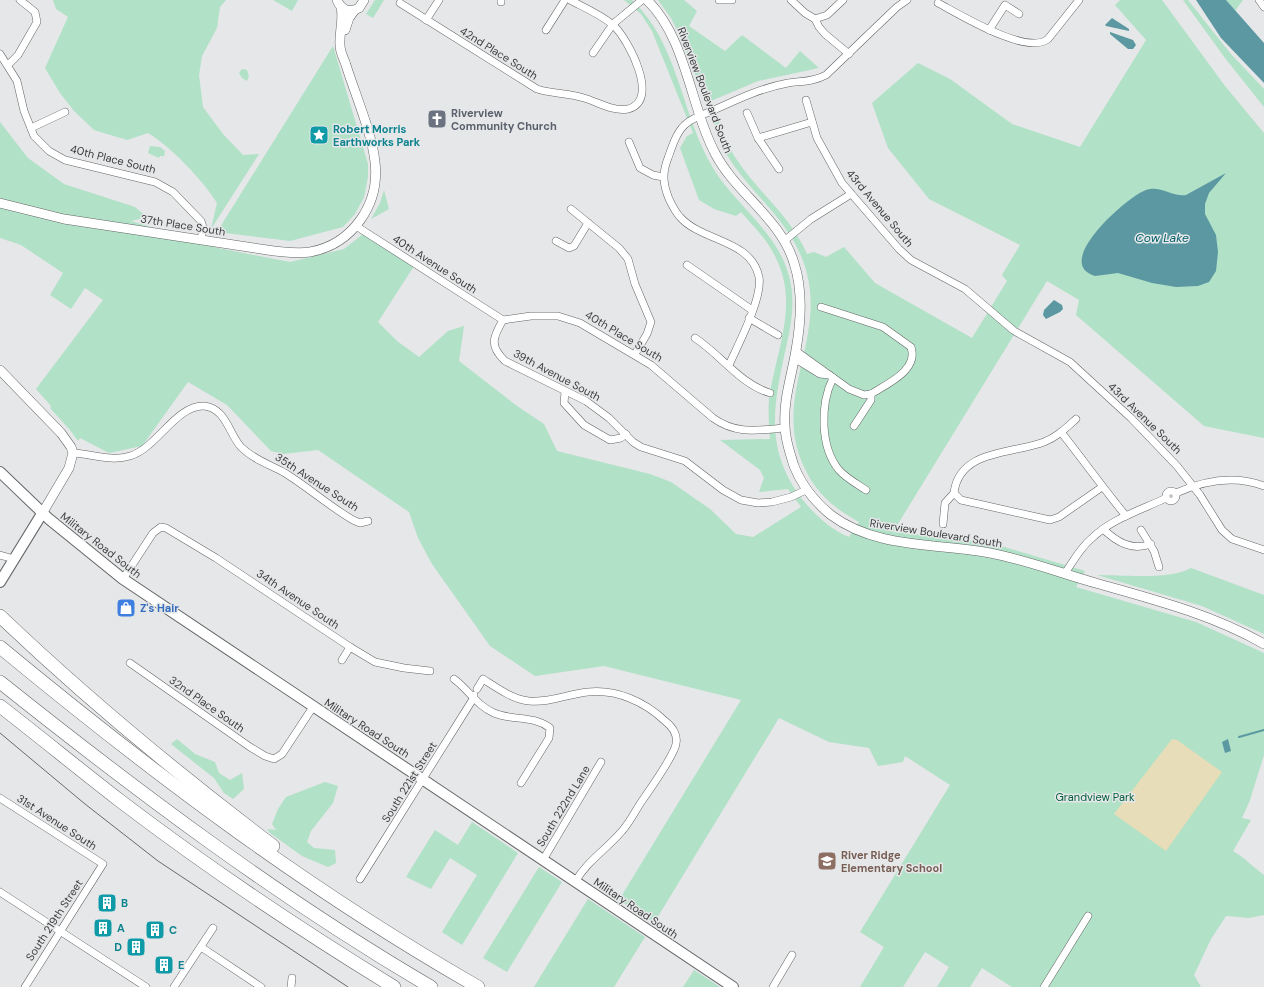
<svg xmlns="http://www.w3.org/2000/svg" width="1264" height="987" viewBox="0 0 1264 987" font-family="'DM Sans',sans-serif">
	<rect width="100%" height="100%" fill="#e5e7e8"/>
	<!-- green -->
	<g fill="#b1e1c7">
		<path d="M53,0H226L220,7L217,28L202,56L199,75L203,107L223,134L243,155L259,154L211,229L217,203C203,180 171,147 148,133L127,140L94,130L74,111L60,93L45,68L68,17L56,9Z"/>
		<path d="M273,0H298L292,11Z"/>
		<path d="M375,0H384L373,18L366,14Z"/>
		<path d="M624,0H632C679,44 681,115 713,168C736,206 777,231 789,276C796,302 791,326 785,352C773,407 765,450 802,499C814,514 831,530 849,537L859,522C837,510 818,495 807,473C769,402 825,344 807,274C795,224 752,196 727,155L679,34L671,18L658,0H684L697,11L689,26L725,51L742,35L786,68L800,51L819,68L758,81L711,101C719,121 725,143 737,160C759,193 791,217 807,254L814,252L826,257L844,247L875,283L972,338L1007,281L1002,275L1020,245L929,199L888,148L872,103L918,63L950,79L1012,124L1080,147L1146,40L1115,5L1120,0H1162L1225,86L1264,133V438L1204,426L1076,315L1079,300L1047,281L893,532L967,540L1001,546L1085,571L1076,587L1196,622L1264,653V755L1250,800L1242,818L1251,820L1233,851C1245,858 1253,867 1264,875V915L1249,918L1226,916L1211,939L1194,975L1201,987H1012L982,968L970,987H937L949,967L925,952L903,987H860L884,947L860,932L950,785L905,756L903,762L878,766L869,748L829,742L779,718L654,923L619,900L741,700L604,666L535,676L490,646L432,564L418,538L409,512L318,450L283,454L271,451L227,405L188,382L142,446L109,453L80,438L78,441L70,430L50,408L51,406L36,389L103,300L85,288L71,309L50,295L63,273L21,245L0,238V122L28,158L64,184L135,207L147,217L131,221L218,248L290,262L344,249L363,234L414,266L378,322L397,341L419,357L448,331L464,326L459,361L517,406L544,424L557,451L650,474L671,482L710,509L736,534L753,537L801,507L788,489L759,492L764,478L760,470L720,440L770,439C769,426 768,413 769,399C776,350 800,304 775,256C767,239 753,226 741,212L736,216L714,209L699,200L680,148L687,136L693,133L652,31L641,14Z"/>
		<path d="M1183,0H1188L1230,53L1264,89V107L1225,58Z"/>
		<path d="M1226,0H1243L1235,11Z"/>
		<path d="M333,46L368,164V177L364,197L355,214L343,227L290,241L217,232Z"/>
		<path d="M242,69L247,70L249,76L247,81L242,78L239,73Z"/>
		<path d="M150,146L160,147L165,151L164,156H160L159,158L148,153Z"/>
		<path d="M384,190L389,209L371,219L380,203Z"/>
		<path d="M1191,568L1264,595V634L1202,606L1097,575C1121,575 1171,580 1191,568Z"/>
		<path d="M177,739L195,754L215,762L219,773L230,780L242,773L244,789L233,799L224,793L214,778L171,744Z"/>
		<path d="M325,782L338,786L333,803L311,831L307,842L314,848L335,850L336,863L328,867L302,856L270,833L267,829L276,830L272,824L278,809L286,797Z"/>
		<path d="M472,822L518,853L462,945L442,932L477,875L450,858L431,889L406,877L435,830L458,845Z"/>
		<path d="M539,867L562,882L507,972L483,958Z"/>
		<path d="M588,899L645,937L614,987H534Z"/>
		<path d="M694,970L720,987H683Z"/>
	</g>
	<!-- sand -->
	<path fill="#e7ddb8" d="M1172,739L1177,740L1222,772L1166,851L1114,814Z"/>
	<!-- water -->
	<g fill="#5b98a2">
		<path d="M1196,0H1226L1264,43V83L1221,38Z"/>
		<path d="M1112,18L1129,29V31L1106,26L1105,25Z"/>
		<path d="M1110,32L1133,40L1136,45L1133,49H1128L1110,34Z"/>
		<path d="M1226,173L1209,193L1205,204V214L1216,235L1218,252L1216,271L1209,282L1198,286L1176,287L1152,283L1118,273L1095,276C1051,263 1128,196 1146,190C1160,185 1172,197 1186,195Z"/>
		<path d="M1054,300L1062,305L1063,309L1060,312L1046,319L1043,315L1044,310Z"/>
		<path d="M1228,739L1231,751L1225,753L1222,742Z"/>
	</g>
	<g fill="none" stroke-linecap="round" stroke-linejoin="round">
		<!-- stream -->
		<path stroke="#5b98a2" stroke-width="2" d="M1239,737L1264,730"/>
		<defs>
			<g id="minor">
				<path d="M719,0H732"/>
				<path d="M791,0L805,13L815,19L819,27L825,34L849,54"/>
				<path d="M1259,0L1264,7"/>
				<path d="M501,2V0"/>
				<path d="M400,3L537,89C552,94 569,93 584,98C598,102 613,112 628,109C661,101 628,39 614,26C604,16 583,7 570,0"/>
				<path d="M938,3C959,14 1027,56 1048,39L1079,0"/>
				<path d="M815,19L827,15L843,0"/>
				<path d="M426,20L439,0"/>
				<path d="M546,30L565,0"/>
				<path d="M989,30L1005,5L1019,14"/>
				<path d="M593,53L613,24L642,0"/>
				<path d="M0,54L17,81L24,111L34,136L49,151L65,160L155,182L173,192L201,221L203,227L201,240"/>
				<path d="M8,65L18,55L37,22L35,12L20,0"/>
				<path d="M806,100L817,138L842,183L899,249L911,260L965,289L1013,330"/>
				<path d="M747,113L758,138L779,169"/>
				<path d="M31,128L65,112"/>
				<path d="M758,138L812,122"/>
				<path d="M629,142L640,168L653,175L663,177"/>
				<path d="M571,209L619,248L628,259L635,284L651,322L647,334L635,354"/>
				<path d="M356,226L503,320"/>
				<path d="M556,241L569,248L574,246L588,223"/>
				<path d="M784,241L811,219L851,194"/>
				<path d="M687,265L752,310"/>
				<path d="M821,307L883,327L911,347C919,370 887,384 871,394"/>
				<path d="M749,318L778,335"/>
				<path d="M503,320C493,337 489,346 505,361L586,401L609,418L633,442L641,447L685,461L723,490L741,500L758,503L772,502L791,497L806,490"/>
				<path d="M503,320L531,316H558L580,323L651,365L713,418C737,435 758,430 785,428"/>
				<path d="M1016,332L1070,362L1131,418L1177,466L1200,495L1222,530L1232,539L1264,550"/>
				<path d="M695,338C721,355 740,384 770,393"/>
				<path d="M796,351L849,389L864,395L871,394"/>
				<path d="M794,358L820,374L829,375"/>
				<path d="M729,365C738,345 763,297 759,277C751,239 702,242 680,217C675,212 672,205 669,199C663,184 662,173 668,158C672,147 677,130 687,123C694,117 705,114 714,110C738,99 761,88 788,83C801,81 813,82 826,75L897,7L907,0"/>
				<path d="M833,378C820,404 820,447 839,470C846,478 857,484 866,490"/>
				<path d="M565,392L564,403L584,425L610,440L621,438L626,434"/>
				<path d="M854,426L871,400V394"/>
				<path d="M1061,432C1083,460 1104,489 1126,516"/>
				<path d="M73,453C92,454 111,462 130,456C157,448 176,405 204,406C226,408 229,434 241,447C254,460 271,465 285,473C309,488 329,506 353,520L360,523L368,521"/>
				<circle cx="1171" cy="496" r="5"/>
				<path d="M954,493C959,449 1013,454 1044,442C1057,437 1066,428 1076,419"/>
				<path d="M1176,493C1203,481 1235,475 1264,486"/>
				<path d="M943,524L945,503L954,493L961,500L1050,520L1059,517L1102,487"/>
				<path d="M1103,529C1117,542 1131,551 1151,544"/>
				<path d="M1141,530L1154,551L1159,567"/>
				<path d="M0,555L14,559"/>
				<path d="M1065,573C1073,562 1080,548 1091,539C1111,519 1141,510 1166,498"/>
				<path d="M123,579L153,533L161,527L166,528L216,558L350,647L375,662L404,668L430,671"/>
				<path d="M342,660L350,647"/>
				<path d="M130,663L250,747L265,756L274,759L282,754L313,707"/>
				<path d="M454,679C469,690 476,705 494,713C513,721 533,715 550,728L549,738L521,783"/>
				<path d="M477,689L483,679C497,688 512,699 529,701C550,703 568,694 588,692C617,689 645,702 665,721C674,728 680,738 674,750C666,767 655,782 644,798C636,809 631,821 622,831C607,849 587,861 575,882"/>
				<path d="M0,798L103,864L25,987"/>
				<path d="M543,860L601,762"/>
				<path d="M360,879L473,699L474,695"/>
				<path d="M0,892L146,987"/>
				<path d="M201,947L261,987"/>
				<path d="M174,987L213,928"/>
				<path d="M291,987L292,978"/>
				<path d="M773,987L792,955"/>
				<path d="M1044,987L1088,916"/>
			</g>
			<g id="tertiary">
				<path d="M337,0C341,10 349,13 359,8L364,0"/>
				<path d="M647,0C687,39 690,107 716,155C737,194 781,219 794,263C803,290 801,322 796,350C792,375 783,400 785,426C785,440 790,453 794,466C802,486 815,502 831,515C876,549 937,543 990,553C1027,560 1063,574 1099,584C1156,600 1213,615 1264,644"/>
				<path d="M345,30L349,18L354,11"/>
				<path d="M0,203L64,219L274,251C286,252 298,254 310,252C353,244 380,204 375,162C372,133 355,94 346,65C344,58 340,53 340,45C339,32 344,20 341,7"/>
				<path d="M0,370L61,433L71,447L73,453L69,468L43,512"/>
			</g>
			<g id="secondary">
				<path d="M0,472L49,519L123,579L733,987"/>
				<path d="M0,582L43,512"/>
			</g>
			<g id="motorway">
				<path d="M0,616C86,698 178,774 273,846"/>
				<path d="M0,647C151,772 308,890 478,987"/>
				<path d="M0,682C138,792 279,898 431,987"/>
				<path d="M0,706C40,737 79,769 119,800C207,867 299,929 394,987"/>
			</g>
		</defs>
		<!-- minor casing -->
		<use href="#minor" stroke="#636566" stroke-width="8"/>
		<!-- tertiary casing -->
		<use href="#tertiary" stroke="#636566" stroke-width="10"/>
		<!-- secondary casing -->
		<use href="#secondary" stroke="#636566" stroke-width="12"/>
		<!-- motorway casing -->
		<use href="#motorway" stroke="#636566" stroke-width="14"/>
		<!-- minor -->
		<use href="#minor" stroke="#fff" stroke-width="7"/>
		<!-- tertiary -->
		<use href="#tertiary" stroke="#fff" stroke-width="9"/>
		<!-- secondary -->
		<use href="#secondary" stroke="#fff" stroke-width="10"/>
		<!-- motorway -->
		<use href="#motorway" stroke="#fff" stroke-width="13"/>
		<!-- tram -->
		<path stroke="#696a6a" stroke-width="1" d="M0,733L85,804L158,861L348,987"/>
	</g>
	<!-- icons -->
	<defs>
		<symbol id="church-square" viewBox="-11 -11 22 22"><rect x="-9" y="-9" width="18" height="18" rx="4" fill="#6b7280" stroke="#e5e7e8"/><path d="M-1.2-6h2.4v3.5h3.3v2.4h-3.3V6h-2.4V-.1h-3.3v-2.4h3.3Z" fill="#fff"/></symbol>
		<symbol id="sight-square" viewBox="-11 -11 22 22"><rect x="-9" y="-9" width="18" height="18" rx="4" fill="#0f9aa8" stroke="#e5e7e8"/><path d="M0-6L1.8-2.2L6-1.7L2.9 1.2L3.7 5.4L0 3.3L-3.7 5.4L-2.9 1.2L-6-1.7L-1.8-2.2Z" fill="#fff"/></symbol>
		<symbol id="shop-square" viewBox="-11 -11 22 22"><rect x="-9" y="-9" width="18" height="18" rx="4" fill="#3f7fe0" stroke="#e5e7e8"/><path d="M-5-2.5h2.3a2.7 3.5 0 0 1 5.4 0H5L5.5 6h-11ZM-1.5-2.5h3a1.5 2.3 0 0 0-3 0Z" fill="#fff"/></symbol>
		<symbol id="school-square" viewBox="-11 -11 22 22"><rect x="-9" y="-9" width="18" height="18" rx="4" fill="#8d6e63" stroke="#e5e7e8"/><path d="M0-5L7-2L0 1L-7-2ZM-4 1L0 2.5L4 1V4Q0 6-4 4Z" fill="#fff"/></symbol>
		<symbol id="building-square" viewBox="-11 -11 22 22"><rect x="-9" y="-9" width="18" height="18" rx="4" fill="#0f9aa8" stroke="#e5e7e8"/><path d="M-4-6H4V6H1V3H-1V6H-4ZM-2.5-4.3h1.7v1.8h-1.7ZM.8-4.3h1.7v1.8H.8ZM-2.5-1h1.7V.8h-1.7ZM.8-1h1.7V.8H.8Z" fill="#fff"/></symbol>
	</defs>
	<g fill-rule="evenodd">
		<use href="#church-square" x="426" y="108" width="22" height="22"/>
		<use href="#sight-square" x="308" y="124" width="22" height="22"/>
		<use href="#shop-square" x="115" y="597" width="22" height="22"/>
		<use href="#school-square" x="816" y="850" width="22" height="22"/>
		<use href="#building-square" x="96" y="892" width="22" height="22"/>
		<use href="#building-square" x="92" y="917" width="22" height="22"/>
		<use href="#building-square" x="144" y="919" width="22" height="22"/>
		<use href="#building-square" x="125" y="936" width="22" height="22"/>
		<use href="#building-square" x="153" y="954" width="22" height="22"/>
	</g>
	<g text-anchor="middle" stroke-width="3" stroke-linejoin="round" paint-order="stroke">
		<!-- street labels -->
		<g font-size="11" fill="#3b3c3c" stroke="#e5e7e8">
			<text transform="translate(499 53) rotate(32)" y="4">42nd Place South</text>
			<text transform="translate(705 90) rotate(69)" y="4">Riverview Boulevard South</text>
			<text transform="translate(113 159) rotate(14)" y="4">40th Place South</text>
			<text transform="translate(880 208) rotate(50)" y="4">43rd Avenue South</text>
			<text transform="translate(183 225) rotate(9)" y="4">37th Place South</text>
			<text transform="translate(435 264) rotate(33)" y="4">40th Avenue South</text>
			<text transform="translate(624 336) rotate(31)" y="4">40th Place South</text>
			<text transform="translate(557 375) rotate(28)" y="4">39th Avenue South</text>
			<text transform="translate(1145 418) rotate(44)" y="4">43rd Avenue South</text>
			<text transform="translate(317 482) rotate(33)" y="4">35th Avenue South</text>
			<text transform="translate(936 533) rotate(9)" y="4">Riverview Boulevard South</text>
			<text transform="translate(101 545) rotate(38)" y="4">Military Road South</text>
			<text transform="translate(298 599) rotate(34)" y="4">34th Avenue South</text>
			<text transform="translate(207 704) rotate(35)" y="4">32nd Place South</text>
			<text transform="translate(367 728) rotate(33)" y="4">Military Road South</text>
			<text transform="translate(409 782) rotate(-58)" y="4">South 221st Street</text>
			<text transform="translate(563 806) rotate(-59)" y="4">South 222nd Lane</text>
			<text transform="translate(57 822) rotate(33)" y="4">31st Avenue South</text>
			<text transform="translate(636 908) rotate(34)" y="4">Military Road South</text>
			<text transform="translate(54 920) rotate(-57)" y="4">South 219th Street</text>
		</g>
		<!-- worship labels -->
		<g font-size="11" font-weight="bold" fill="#5b616d" stroke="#e5e7e8" text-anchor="start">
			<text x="451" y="117">Riverview<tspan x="451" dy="13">Community Church</tspan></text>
		</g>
		<!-- culture labels -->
		<g font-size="11" font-weight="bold" fill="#0d838f" stroke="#e5e7e8" text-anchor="start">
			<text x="333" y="133">Robert Morris<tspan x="333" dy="13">Earthworks Park</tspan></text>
			<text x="121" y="907">B</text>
			<text x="117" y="932">A</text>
			<text x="169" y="934">C</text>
			<text x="122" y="951" text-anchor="end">D</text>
			<text x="178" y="969">E</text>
		</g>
		<!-- shop labels -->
		<g font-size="11" font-weight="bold" fill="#366cbe" stroke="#e5e7e8" text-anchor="start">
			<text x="140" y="612">Z's Hair</text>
		</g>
		<!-- park labels -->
		<g font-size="11" fill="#066140" stroke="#e5e7e8">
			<text x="1095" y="801">Grandview Park</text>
		</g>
		<!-- education labels -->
		<g font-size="11" font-weight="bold" fill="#785e54" stroke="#e5e7e8" text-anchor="start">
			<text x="841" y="859">River Ridge<tspan x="841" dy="13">Elementary School</tspan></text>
		</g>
		<!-- water labels -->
		<g font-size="12" font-style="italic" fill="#025f6a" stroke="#e5e7e8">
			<text x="1162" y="242">Cow Lake</text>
		</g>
	</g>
</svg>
